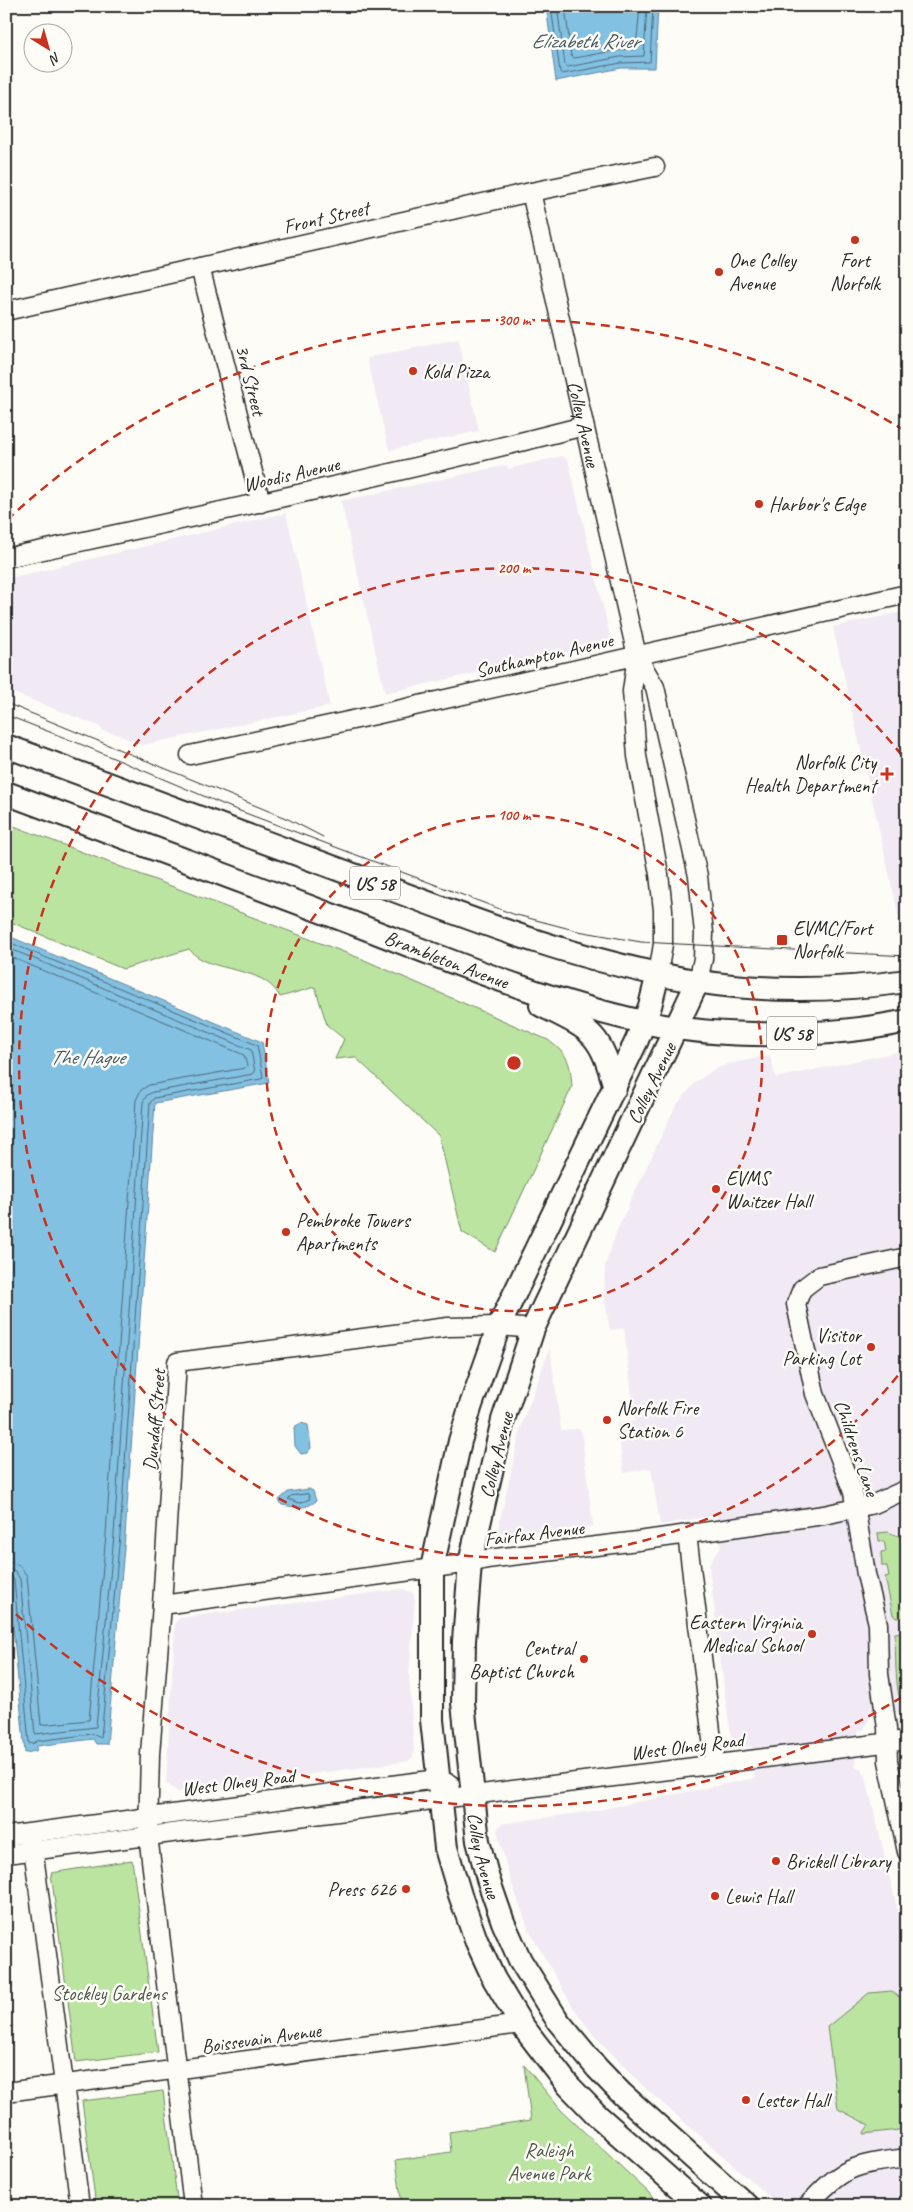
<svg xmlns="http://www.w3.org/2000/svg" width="913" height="2212" viewBox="0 0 913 2212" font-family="Caveat,sans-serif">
	<rect width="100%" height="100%" fill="#fdfcf7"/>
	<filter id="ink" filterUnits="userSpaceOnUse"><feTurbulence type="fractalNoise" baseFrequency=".02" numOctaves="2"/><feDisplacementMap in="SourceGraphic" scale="10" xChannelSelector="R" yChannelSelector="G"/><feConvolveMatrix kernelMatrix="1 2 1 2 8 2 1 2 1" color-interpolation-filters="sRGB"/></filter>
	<g filter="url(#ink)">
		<!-- built -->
		<g fill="#f1e9f3">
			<path d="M458,339L479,431L389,450L367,358Z"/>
			<path d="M562,456L568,460L610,636L609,641L606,644L385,693L341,501L507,465L508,469Z"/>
			<path d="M286,513L330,706L142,745L114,733L103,731L99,726L6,690V579Z"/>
			<path d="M907,611V943L905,944L833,627Z"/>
			<path d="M907,1050V1722L899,1712L870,1717L864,1729L858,1732L855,1767L862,1770L866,1778L907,1950V2206H780L644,2087L592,2033L573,2007L529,1930L510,1879L497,1831L501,1824L506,1823L594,1811L755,1778L751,1746L742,1748L735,1745L732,1740L726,1703L709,1565L714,1556L721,1548L717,1515L660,1525L651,1468L624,1473L617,1424L635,1421L624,1328L610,1330L604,1297L605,1266L617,1230L675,1107L696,1082L713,1070L728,1064L770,1056L776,1078Z"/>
			<path d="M550,1348L561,1430L581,1429L593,1526L508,1537L499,1531V1524L522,1424Z"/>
			<path d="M403,1589L413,1593L415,1600L409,1673L414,1752L412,1758L408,1761L178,1792L166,1783L175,1628V1623L180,1618Z"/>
			<path d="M905,1755H907V1800L899,1764Z"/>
		</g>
		<!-- green -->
		<g fill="#bbe4a1" stroke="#738866">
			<path d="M6,823L362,959L548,1040C569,1056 570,1061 572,1087L495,1252L462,1232L439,1136L355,1057L335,1059L344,1039L327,1025L315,987L280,997C263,963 209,975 189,949L123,969L6,920Z"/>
			<path d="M888,1532L903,1538L907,1535V1617L896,1618L893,1615L885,1577L889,1576L887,1566H882L881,1552L886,1551L884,1541H879L878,1533Z"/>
			<path d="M902,1624H907L905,1709C894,1700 896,1649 895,1633L903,1632Z"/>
			<path d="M132,1860L158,2052L76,2062L51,1873Z"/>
			<path d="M892,1991L899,1997H907V2129L863,2134L869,2125L838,2109L827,2027L869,1993Z"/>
			<path d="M524,2065L561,2110L649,2193L655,2201V2206H402L396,2160L451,2152L449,2132L531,2120Z"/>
			<path d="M163,2091L178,2206H96L82,2101Z"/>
		</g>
		<!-- water -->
		<g fill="#83c1e3" stroke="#608599">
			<path d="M546,6H658L655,68H621L556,81Z"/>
			<path d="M6,935L262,1042L269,1083L155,1103L125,1536L107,1744H96L93,1739L37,1746L36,1751L25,1753L6,1554Z"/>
			<path d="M301,1423L308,1425L311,1448L307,1453L301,1454L295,1446L294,1427Z"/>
			<path d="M309,1489L313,1491L316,1501C305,1510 295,1507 282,1505L279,1500L288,1492Z"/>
		</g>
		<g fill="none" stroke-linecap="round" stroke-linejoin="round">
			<!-- shore -->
			<g stroke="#4e6775" stroke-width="1">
				<path d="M551,6L560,72L562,74L621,63L650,62L653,6"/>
				<path d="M557,6L565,65L568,67L620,57L644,56L647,6"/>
				<path d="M565,6L571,56L574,58L619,50L636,49L640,6"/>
				<path d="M6,941L257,1045L263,1077L261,1079L154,1098L150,1103L120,1535L101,1738L92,1734L37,1741L32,1744L29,1743L14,1580L11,1576L6,1574"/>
				<path d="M6,947L251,1050L255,1072L253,1074L153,1092L147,1095L143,1102L114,1535L96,1727L35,1734L20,1579L15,1571L6,1568"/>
				<path d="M6,955L244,1055L247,1066L245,1068L149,1085L141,1090L136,1100L106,1534L89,1720L41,1725L27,1576L19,1565L6,1561"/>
				<path d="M308,1494L310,1499L299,1503L288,1499L291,1496Z"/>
			</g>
			<defs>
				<g id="minor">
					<path id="s1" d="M531,192L637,656L632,691L637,756L659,874L663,910V944L658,974"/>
					<path d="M200,267L261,503"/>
					<path d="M6,311L531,192L655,167"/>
					<path d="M6,558C199,516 392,475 584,426"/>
					<path d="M637,656L655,687L698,876L704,933L703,959L698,981"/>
					<path d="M190,755L362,718L907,594"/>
					<path d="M907,1257L819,1276L802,1289L796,1304L815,1394L853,1492L866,1574L878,1624L879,1674L887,1728L888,1761L907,1852"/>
					<path d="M687,1534L715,1764"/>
					<path d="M162,1605L470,1563L487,1559L638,1541L824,1515L874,1504L907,1489"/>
					<path d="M6,1836L422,1781L438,1779L450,1784"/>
					<path d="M32,1840L80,2206"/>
					<path d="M6,1854L907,1740"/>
					<path d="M6,2092L521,2024"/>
					<path d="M193,2206L148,1835L150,1754L162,1605L177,1362L448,1327L499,1326L533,1329"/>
					<path d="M807,2206C844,2165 854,2165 907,2158"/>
				</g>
				<g id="major">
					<path d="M6,746C119,787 231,829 343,871C458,914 573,961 695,981C763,992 838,991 907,981"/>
					<path id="s2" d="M6,793C117,835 228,876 339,918C439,956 538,999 643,1022C722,1039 828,1038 907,1021"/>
					<path d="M658,974L650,1006L637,1040L499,1326L471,1405L460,1441L432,1568V1720L446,1848L460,1895L476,1940L494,1979L521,2024L568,2085L598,2116L700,2206"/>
					<path id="s3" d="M698,981L533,1329L503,1420L470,1563L464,1641L463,1703L478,1841L488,1879L503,1922L520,1960L558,2021L597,2068L622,2094L747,2206"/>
					<path d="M541,1005C591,1030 600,1031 615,1088"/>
				</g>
			</defs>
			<!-- minor casing -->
			<use href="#minor" stroke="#2b2b2b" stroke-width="21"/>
			<!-- major casing -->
			<use href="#major" stroke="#2b2b2b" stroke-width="26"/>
			<!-- minor -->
			<use href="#minor" stroke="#fdfcf7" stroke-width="18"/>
			<!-- major -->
			<use href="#major" stroke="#fdfcf7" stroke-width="22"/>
			<!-- tram -->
			<g stroke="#2b2b2b" stroke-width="1">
				<path d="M6,703L288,819L323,837"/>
				<path d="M6,715L73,741L232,808L513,914L578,931L641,942L907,956"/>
			</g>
		</g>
	</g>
	<!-- distance rings -->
	<g fill="none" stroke="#c8321e" stroke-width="2.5" stroke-dasharray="9 6">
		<circle cx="514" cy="1063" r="248"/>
		<path d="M907 1364A495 495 0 1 1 907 762"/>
		<path d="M902 1697A743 743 0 0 1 7 1606M7 520A743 743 0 0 1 902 429"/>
	</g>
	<!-- markers -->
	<g fill="#c8321e" stroke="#fdfcf7" stroke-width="2">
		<circle cx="855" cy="240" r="5"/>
		<circle cx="719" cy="272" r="5"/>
		<circle cx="413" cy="371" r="5"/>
		<circle cx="759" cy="504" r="5"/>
		<path d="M884.5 766.5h5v5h5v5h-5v5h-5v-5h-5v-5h5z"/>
		<rect x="776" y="934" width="12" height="12" rx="2.5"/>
		<circle cx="716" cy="1189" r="5"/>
		<circle cx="286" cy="1232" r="5"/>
		<circle cx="871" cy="1347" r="5"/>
		<circle cx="607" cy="1420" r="5"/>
		<circle cx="812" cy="1634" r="5"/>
		<circle cx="584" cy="1659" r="5"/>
		<circle cx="776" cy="1861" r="5"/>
		<circle cx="406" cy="1889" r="5"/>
		<circle cx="715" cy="1896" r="5"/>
		<circle cx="746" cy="2100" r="5"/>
	</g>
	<g text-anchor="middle" stroke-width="5" stroke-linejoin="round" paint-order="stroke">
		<!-- shield labels -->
		<g fill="#fdfcf7" stroke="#6a6a68" stroke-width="1">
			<rect x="350" y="866.5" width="50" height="33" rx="4"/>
			<rect x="767" y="1016.5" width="50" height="33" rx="4"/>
		</g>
		<g font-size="19" font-weight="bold" fill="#2b2b2b">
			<text x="375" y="890">US 58</text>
			<text x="792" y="1040">US 58</text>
		</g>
		<!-- street labels -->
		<g font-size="20" fill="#2b2b2b" stroke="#fdfcf7">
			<text transform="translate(326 217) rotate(-13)" y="7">Front Street</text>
			<text transform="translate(251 380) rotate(76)" y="7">3rd Street</text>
			<text dy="7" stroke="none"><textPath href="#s1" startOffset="238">Colley Avenue</textPath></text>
			<text transform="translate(291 474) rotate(-13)" y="7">Woodis Avenue</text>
			<text transform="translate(544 655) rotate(-13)" y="7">Southampton Avenue</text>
			<text dy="7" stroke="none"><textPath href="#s2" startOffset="471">Brambleton Avenue</textPath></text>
			<text transform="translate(651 1083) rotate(-64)" y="7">Colley Avenue</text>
			<text transform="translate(154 1420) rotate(-85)" y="7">Dundaff Street</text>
			<text transform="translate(857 1448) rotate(71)" y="7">Childrens Lane</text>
			<text transform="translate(496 1455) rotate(-76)" y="7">Colley Avenue</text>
			<text transform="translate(534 1533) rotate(-7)" y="7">Fairfax Avenue</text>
			<text transform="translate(687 1746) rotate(-7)" y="7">West Olney Road</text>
			<text transform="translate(238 1782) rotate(-7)" y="7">West Olney Road</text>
			<text dy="7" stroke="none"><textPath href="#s3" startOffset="922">Colley Avenue</textPath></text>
			<text transform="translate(261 2038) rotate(-8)" y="7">Boissevain Avenue</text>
		</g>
		<!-- poi labels -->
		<g font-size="20" fill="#2b2b2b" stroke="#fdfcf7" text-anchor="start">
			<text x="729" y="267">One Colley<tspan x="729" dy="23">Avenue</tspan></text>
			<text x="855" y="267" text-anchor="middle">Fort<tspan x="855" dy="23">Norfolk</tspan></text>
			<text x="423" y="378">Kold Pizza</text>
			<text x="769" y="511">Harbor's Edge</text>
			<text x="876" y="769" text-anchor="end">Norfolk City<tspan x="876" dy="23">Health Department</tspan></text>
			<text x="793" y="935">EVMC/Fort<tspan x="793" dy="23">Norfolk</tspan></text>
			<text x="726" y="1185">EVMS<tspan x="726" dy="23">Waitzer Hall</tspan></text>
			<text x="296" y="1227">Pembroke Towers<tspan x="296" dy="23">Apartments</tspan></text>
			<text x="861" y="1342" text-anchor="end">Visitor<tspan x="861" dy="23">Parking Lot</tspan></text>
			<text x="617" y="1415">Norfolk Fire<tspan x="617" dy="23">Station 6</tspan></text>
			<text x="802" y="1629" text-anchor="end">Eastern Virginia<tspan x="802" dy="23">Medical School</tspan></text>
			<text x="574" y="1655" text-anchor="end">Central<tspan x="574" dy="23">Baptist Church</tspan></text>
			<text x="786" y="1868">Brickell Library</text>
			<text x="396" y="1896" text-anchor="end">Press 626</text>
			<text x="725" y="1903">Lewis Hall</text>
			<text x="756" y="2107">Lester Hall</text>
		</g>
		<!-- park labels -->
		<g font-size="20" fill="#4f5948" stroke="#fdfcf7">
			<text x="109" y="2000">Stockley Gardens</text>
			<text x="549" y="2157">Raleigh<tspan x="549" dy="23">Avenue Park</tspan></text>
		</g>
		<!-- water labels -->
		<g font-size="21" font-style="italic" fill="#455862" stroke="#fdfcf7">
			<text x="585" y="48">Elizabeth River</text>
			<text x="87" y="1064">The Hague</text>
		</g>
	</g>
	<circle cx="514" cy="1063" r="8" fill="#c8321e" stroke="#fdfcf7" stroke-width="2.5"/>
	<g font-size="15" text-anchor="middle" font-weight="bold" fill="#c8321e" stroke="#fdfcf7" stroke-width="5" stroke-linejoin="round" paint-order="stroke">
		<text x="514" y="325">300 m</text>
		<text x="514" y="573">200 m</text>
		<text x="514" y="820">100 m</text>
	</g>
	<!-- margin -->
	<rect width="913" height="2212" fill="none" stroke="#fdfcf7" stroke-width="25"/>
	<rect x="12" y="12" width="888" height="2187" fill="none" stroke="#2b2b2b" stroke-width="2" filter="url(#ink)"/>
	<!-- north arrow -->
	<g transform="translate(48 48) rotate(143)"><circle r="24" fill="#fdfcf7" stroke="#a9a8a5"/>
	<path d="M0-4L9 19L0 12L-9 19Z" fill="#c8321e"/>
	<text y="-8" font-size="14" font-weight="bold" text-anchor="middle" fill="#2b2b2b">N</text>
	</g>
</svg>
